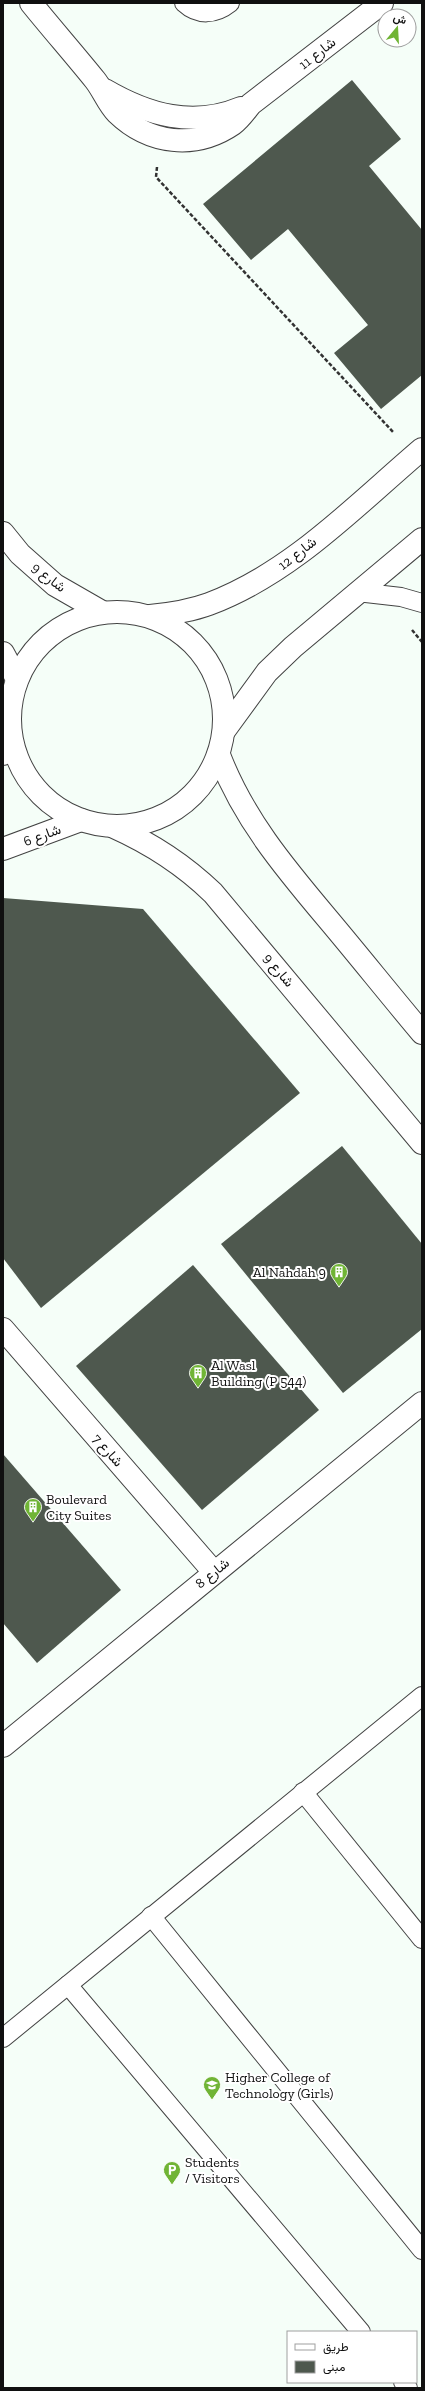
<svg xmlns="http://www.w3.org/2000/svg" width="425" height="2391" viewBox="0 0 425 2391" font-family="'Zilla Slab',Vazirmatn,serif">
	<rect width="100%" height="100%" fill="#f5fef8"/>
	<!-- building -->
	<g fill="#4e584e">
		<path d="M352,80L401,139L369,166L422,230V375L381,409L334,353L368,325L288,229L251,260L203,204Z"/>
		<path d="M3,898L143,909L300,1093L41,1308L3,1258Z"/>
		<path d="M342,1146L422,1244V1329L343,1393L221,1244Z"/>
		<path d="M193,1265L319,1410L202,1510L76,1366Z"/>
		<path d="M3,1454L121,1590L37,1663L3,1623Z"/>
	</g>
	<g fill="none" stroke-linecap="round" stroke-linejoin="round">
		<defs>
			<g id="service">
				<path d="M184,3C198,16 215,15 230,3"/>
				<path d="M357,592L401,597L422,603"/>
				<path d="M303,1792L422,1939"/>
				<path d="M151,1916L422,2250"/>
				<path d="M68,1985L361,2332"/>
				<path d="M3,2038L422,1696"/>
				<path d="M403,2382L408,2388"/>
			</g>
			<g id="minor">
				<path d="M31,3C52,29 74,54 95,80C103,90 108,104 117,113C149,144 195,150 233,124C240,119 246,110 251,104L382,3"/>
				<path d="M105,90C148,115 193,128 241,108"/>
				<path d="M3,754L9,727"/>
				<path d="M3,849L81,820"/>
				<path d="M3,1329L213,1571"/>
				<path d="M3,1746L422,1403"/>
			</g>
			<g id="tertiary">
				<path d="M3,533L20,554L55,585L102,612"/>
				<circle cx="117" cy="719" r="107"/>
				<path d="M150,616C170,614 190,611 209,604C292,573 356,505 422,449"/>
				<path d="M3,653L17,679"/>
				<path d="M224,731L267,672L293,647L422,539"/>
				<path d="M219,755C243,818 284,867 327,918C359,956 390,995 422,1033"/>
				<path d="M114,827C152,844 183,864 213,893L422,1143"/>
			</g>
		</defs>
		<!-- service casing -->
		<use href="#service" stroke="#434343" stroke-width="20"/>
		<!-- minor casing -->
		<use href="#minor" stroke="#434343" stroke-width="24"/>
		<!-- tertiary casing -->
		<use href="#tertiary" stroke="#434343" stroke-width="24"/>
		<!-- path -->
		<g stroke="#323232" stroke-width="2.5" stroke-dasharray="4 2" stroke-linecap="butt">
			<path d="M157,167L156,177L394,433"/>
			<path d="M412,630L422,642"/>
		</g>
		<!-- service -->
		<use href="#service" stroke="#fff" stroke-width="18"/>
		<!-- minor -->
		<use href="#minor" stroke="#fff" stroke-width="22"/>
		<!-- tertiary -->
		<use href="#tertiary" stroke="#fff" stroke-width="22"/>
	</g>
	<!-- icons -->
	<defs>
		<symbol id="building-pin" viewBox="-11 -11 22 30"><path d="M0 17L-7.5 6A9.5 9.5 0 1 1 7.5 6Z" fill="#70b435" stroke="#fff"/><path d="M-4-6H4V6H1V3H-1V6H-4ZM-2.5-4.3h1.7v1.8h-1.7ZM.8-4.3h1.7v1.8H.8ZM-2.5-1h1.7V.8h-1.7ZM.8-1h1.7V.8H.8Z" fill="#fff"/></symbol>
		<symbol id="university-pin" viewBox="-11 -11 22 30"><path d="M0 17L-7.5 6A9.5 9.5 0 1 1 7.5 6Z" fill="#70b435" stroke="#fff"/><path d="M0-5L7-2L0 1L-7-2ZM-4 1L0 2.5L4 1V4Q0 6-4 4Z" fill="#fff"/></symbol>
		<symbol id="parking-pin" viewBox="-11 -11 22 30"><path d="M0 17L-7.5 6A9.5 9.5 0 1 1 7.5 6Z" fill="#70b435" stroke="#fff"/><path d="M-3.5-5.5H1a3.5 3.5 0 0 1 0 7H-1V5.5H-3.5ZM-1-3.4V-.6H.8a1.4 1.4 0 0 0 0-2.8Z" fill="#fff"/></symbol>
	</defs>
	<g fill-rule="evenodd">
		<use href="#building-pin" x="329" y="1262" width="20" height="27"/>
		<use href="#building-pin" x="188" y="1363" width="20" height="27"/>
		<use href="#building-pin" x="23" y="1497" width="20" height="27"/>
		<use href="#university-pin" x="202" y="2075" width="20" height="27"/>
		<use href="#parking-pin" x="162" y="2160" width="20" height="27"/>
	</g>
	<g text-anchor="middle" stroke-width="4" stroke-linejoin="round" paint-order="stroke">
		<!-- street labels -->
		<g font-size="14" fill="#101010" stroke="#fff">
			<text transform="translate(317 53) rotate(-38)" y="5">شارع 11</text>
			<text transform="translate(297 553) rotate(-38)" y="5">شارع 12</text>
			<text transform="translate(49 577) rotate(38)" y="5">شارع 9</text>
			<text transform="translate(42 835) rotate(-20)" y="5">شارع 6</text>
			<text transform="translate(279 970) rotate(50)" y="5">شارع 9</text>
			<text transform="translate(108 1450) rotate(49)" y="5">شارع 7</text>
			<text transform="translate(212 1573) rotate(-39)" y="5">شارع 8</text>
		</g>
		<!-- poi labels -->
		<g font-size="14" fill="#101010" stroke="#fff" text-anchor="start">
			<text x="326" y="1277" text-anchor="end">Al Nahdah 9</text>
			<text x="211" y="1370">Al Wasl<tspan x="211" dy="16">Building (P 544)</tspan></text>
			<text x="46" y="1504">Boulevard<tspan x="46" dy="16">City Suites</tspan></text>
			<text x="225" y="2082">Higher College of<tspan x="225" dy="16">Technology (Girls)</tspan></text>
			<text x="185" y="2167">Students<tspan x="185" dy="16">/ Visitors</tspan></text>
		</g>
	</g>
	<!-- border -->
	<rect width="425" height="2391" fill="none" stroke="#101010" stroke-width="8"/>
	<!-- legend -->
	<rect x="287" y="2331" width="130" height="52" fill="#ffffff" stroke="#9f9f9f"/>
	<rect x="295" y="2344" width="20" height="6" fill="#ffffff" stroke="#9f9f9f"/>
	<text x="323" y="2351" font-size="12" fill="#101010">طريق</text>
	<rect x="295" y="2361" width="20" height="12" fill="#4e584e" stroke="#9f9f9f"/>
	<text x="323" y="2371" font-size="12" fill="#101010">مبنى</text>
	<!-- north arrow -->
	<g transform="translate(397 28) rotate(18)"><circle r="19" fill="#ffffff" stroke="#9f9f9f"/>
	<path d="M0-3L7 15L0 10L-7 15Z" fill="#70b435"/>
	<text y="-6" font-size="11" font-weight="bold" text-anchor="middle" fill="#101010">ش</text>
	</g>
</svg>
